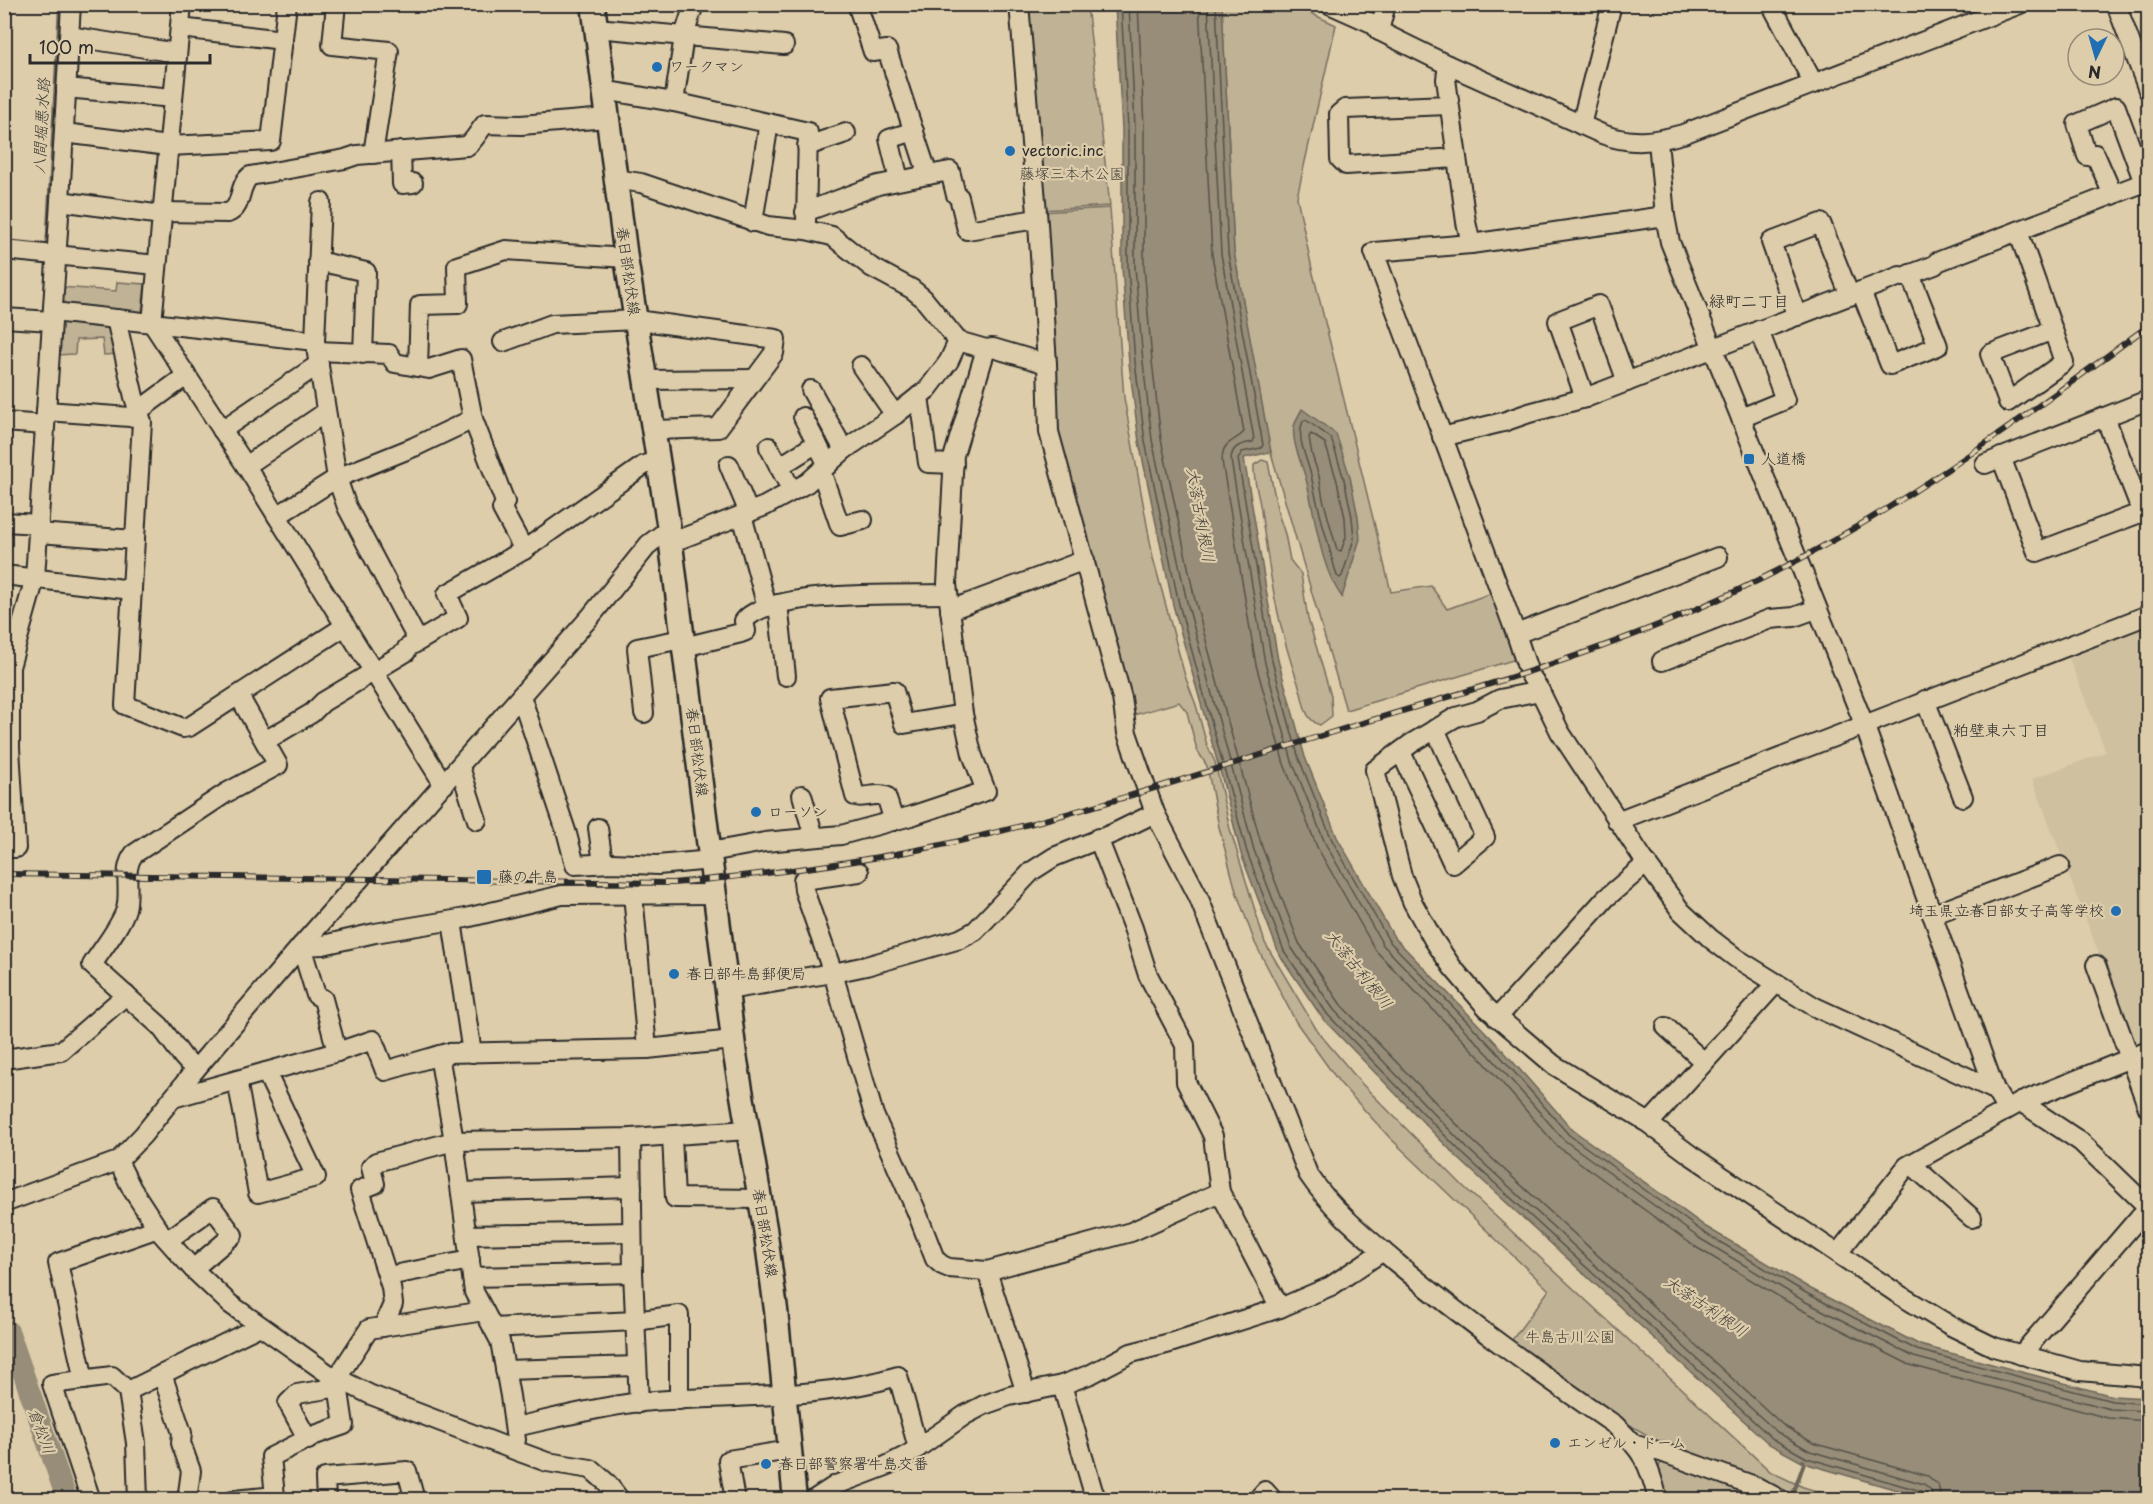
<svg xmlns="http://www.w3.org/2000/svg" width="2153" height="1504" viewBox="0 0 2153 1504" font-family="'Playpen Sans','Klee One',sans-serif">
	<rect width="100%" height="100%" fill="#decdaa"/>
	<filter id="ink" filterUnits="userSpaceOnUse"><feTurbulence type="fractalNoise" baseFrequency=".0167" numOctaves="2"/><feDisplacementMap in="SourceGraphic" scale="12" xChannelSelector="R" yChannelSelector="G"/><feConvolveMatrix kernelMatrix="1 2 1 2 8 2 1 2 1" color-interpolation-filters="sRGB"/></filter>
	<g filter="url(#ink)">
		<!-- built -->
		<path fill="#cfc0a0" d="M2148,622V1044L2135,1048L2032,779L2106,752L2067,653Z"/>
		<!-- green -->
		<g fill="#c0b295" stroke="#766e60" stroke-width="1.5">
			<path d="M1023,5H1087L1110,206L1041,210Z"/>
			<path d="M1222,5H1293L1336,25L1297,197L1312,269L1391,592L1431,586L1447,609L1500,590L1523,657L1346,710L1269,446L1234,253Z"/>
			<path d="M1110,208L1124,398L1153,558L1185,676L1196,705L1207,745L1215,762L1230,829L1265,943L1318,1032L1362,1084L1464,1187L1771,1472L1803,1487L1843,1499H1796L1786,1491L1783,1499H1664L1656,1473L1668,1447L1616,1417L1509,1344L1549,1290L1389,1137L1339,1082L1296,1022L1255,943L1236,891L1219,827L1207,766L1197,750L1187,712L1179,702L1130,716L1055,429L1041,212Z"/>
			<path d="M117,282L145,284L142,312L139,315L59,304L60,287L116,291Z"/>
			<path d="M57,321L109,324L119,354L104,355L102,339L76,340L75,354L55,355Z"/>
			<path d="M1262,460L1268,462L1278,513L1285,534L1290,560L1301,574L1308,619L1331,696L1332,716L1320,725C1303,719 1304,700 1299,686C1277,625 1270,575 1261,511C1259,495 1253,481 1254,465Z"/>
		</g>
		<!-- water -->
		<g fill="#978d78" stroke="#6c6659" stroke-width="1.5">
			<path d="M1115,5H1222L1234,252L1271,452L1244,458L1278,660L1305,757L1337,837L1394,937L1499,1046L1573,1130L1706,1227L1811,1289L1920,1345L2113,1396L2148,1398V1499H1928L1804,1463L1769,1444L1458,1158L1323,1019L1279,954L1241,854L1222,778L1173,605L1139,442L1129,363L1122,267V129Z"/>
			<path d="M1302,409L1336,434L1350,477L1358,517L1360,539L1342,597C1319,566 1316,517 1306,479C1302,464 1291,441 1294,426C1296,420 1299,414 1302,409Z"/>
		</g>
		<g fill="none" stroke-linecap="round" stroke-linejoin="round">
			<!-- shore -->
			<g stroke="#56524a" stroke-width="1.5">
				<path d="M1121,4L1128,128V267L1135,362L1145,441L1179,604L1247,852L1284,951L1328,1015L1462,1153L1773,1439L1807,1458L1921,1491L1924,1495L1925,1500"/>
				<path d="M1129,4L1135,128V267L1143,362L1152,440L1187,602L1254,850L1291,947L1334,1010L1467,1148L1777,1432L1810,1451L1924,1484L1931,1490L1933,1500"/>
				<path d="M1138,4L1144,128V266L1152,361L1161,439L1195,600L1262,847L1299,943L1341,1005L1473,1141L1783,1425L1813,1443L1928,1476L1938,1485L1942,1500"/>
				<path d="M1199,4L1212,255L1244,432C1234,443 1222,440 1222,461L1256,665L1284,764L1317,847L1376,951L1483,1061L1557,1146L1694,1246L1800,1309L1910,1365L2108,1418L2148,1421"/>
				<path d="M1208,4L1221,254L1254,439L1253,442C1241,444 1231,446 1231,460L1265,663L1292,761L1325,843L1383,945L1489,1055L1564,1140L1699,1238L1804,1301L1914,1357L2110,1409L2148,1411"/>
				<path d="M1216,4L1228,253L1263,445L1261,448L1242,452L1238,459L1272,661L1299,759L1332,840L1389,941L1495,1050L1569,1135L1703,1232L1808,1294L1917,1350L2112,1401L2148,1404"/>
				<path d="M1306,420L1331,438L1344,479L1352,517L1354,539L1342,576L1340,578L1337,576C1328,544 1319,513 1312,480C1309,462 1295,439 1303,421Z"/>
				<path d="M1311,434L1325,443L1337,481L1345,518L1346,537L1341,551L1337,550L1323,499L1319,476L1312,455L1309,437Z"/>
			</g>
			<!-- stream -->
			<g stroke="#6c6659" stroke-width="4">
				<path d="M47,248L60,4"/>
				<path d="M1791,1500L1804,1463L1803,1461"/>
			</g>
			<!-- river -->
			<path stroke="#978d78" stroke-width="21" d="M4,1328L9,1332L67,1500"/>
			<defs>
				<g id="minor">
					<path d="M182,4L152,323L246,466L444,785"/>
					<path d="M336,4L332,45L389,51L373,154"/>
					<path d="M1019,4L1038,224L1047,364L1049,432L1122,698L1127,733L1155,813L1198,896L1308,1174C1332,1210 1365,1236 1398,1264C1467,1322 1541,1374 1615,1425C1643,1451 1649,1463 1658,1500"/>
					<path d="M1329,4L1374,24L1379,31L1448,65L1602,134C1631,145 1654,142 1683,134L2020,4"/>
					<path d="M1771,4L1814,84"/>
					<path d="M2116,4L2148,90"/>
					<path d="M180,28L283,40"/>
					<path d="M596,28L784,45"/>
					<path d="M1379,31L1386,4"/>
					<path d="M69,36L177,53"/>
					<path d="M1448,65L1446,79L1466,222L1471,244"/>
					<path d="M66,88L173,98"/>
					<path d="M603,90L674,102L808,132L806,222"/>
					<path d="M674,102L684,36L694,4"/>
					<path d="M1449,105L1345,109L1339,114L1340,159L1346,165L1457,158"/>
					<path d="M1581,125L1612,4"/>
					<path d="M64,133L168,146L271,141L287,4"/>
					<path d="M1658,141L1665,216L1670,242L1864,724L1995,1090L2006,1109"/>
					<path d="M807,146L846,133"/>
					<path d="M401,151L402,184L413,183"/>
					<path d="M928,175L950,171L956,195L959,197L967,230L1037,219"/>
					<path d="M615,179L641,183L768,226L806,230L832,236L871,267L912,289L923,298L958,341L986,349L993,348L1047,364"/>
					<path d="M899,180L889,139L914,131"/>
					<path d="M2113,195L2095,154L2087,156L2077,124L2116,107L2144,183"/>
					<path d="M60,201L162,215"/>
					<path d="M321,202L315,341L337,478L347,507L418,641"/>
					<path d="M162,212L228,213C244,206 237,187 250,176L345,159L357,155L467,146C475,140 478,132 485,124L521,125L607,118"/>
					<path d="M805,212L878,185L928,175L887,50L873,52L857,4"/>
					<path d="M753,222L769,123"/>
					<path d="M2018,231L2053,330L1990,354L2008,402L2064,362L2053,330"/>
					<path d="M14,251L157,265"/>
					<path d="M318,261L366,272L363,354"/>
					<path d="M1861,291L1890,365L1938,346L1910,274"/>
					<path d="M53,312L315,341"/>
					<path d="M1797,316L1771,242L1821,223L1850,296"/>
					<path d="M4,318L52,321"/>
					<path d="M116,319L134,397L142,422L125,705L183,728L189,727L345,626"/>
					<path d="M503,342L552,324L636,320L776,339L774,353L718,428L653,430"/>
					<path d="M317,351L389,354L395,363L429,369L461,359L473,419L505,502L502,509L524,550"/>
					<path d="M861,366L895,415"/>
					<path d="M418,367L420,305L458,304L457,266L506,250L626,258"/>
					<path d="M645,380L754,379"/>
					<path d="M811,390L844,450"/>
					<path d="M919,396L928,463L954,464"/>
					<path d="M1585,398L1558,321L1599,305L1627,382"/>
					<path d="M46,411L130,417L186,376"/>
					<path d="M803,417L828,465"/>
					<path d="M2105,417L2142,512"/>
					<path d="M1741,418L1785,400L1759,330"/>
					<path d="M4,422L45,425"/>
					<path d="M222,430L319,364"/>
					<path d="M1442,437L1503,422L1529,413L1585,398L1900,276L1903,277L1935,265L1937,262L2148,181"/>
					<path d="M769,447L792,491"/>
					<path d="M2001,457L2037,552L2148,510"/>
					<path d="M1985,464L2148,400"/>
					<path d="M729,465L749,513"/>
					<path d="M246,466L326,412"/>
					<path d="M779,467L817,443"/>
					<path d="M821,471L840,526L863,520"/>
					<path d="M742,515L767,607"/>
					<path d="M277,516L337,478L414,447L473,419"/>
					<path d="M4,522L39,524"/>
					<path d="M38,533L135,540"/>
					<path d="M670,543L765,506L807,483L844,450L895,415L928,389L949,361L958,341"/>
					<path d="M4,575L132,590"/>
					<path d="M778,604L786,676"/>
					<path d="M950,610L1085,560"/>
					<path d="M1516,634L1718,557"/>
					<path d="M684,647L741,633L746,631L744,621C768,589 907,595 948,594"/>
					<path d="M1662,661L1770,619L1794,617L1816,609"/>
					<path d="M1540,691L1529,673L1516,634L1374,252L1471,244L1665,216"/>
					<path d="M521,696L567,834L575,865L612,863L658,865L711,860"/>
					<path d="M1925,700L1963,797"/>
					<path d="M644,713L637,648L682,639"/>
					<path d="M265,741L312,713L323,702L406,652L407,648L458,618L447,594L524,550L644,465L658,461"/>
					<path d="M1401,752L1453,864L1485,837L1435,729"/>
					<path d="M460,767L477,820"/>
					<path d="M802,795L814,837"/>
					<path d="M894,821L886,796C876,792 866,799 855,796L830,698L894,691L904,724L963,714"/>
					<path d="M1617,821L2148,615"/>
					<path d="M598,828L603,863"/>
					<path d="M1098,838L1133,928L1148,975L1185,1045L1186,1082L1213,1136L1220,1192L1280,1308"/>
					<path d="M4,848H16L10,748V667L35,578L60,201L71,4"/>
					<path d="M710,852L765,842L841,835L911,816L986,791L972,754L963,714L947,584L954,455L986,349"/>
					<path d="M859,872L803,880L804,890L833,973L874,1115L916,1210L935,1259L942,1265L949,1268L987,1271L1131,1232L1220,1192"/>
					<path d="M633,894L647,1049"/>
					<path d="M1932,915L2060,866"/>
					<path d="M452,921L472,1053"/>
					<path d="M301,946L316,995L323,999L337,1052L373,1040L385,1071L447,1053L647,1049L733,1040"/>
					<path d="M301,946L323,945L375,933L466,918L562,895L715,894"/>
					<path d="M2096,965L2148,1108"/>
					<path d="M727,990L833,973L866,966L960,939L975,931L1032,871L1054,857L1114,833L1155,813"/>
					<path d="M1497,1018L1606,898L1647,863"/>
					<path d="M1666,1027L1704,1062"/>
					<path d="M439,1055L454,1141L474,1292L500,1341L510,1396L516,1440"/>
					<path d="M4,1059L61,1051L126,995"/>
					<path d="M195,1070L183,1057L160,1026L92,965C102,949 121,926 126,909C131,890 122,869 134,854L226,793L278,765L239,696"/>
					<path d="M237,1080L258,1193L316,1177L266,1072"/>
					<path d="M1995,1090L1815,1007L1736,958L1711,939L1681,911L1648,866L1560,732L1540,691L1500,699L1477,711L1456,717L1412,743L1375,770L1402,876L1413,903L1433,939L1452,967L1487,1008L1554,1065L1641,1118L1692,1156L1898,1294L1951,1326L1994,1347L2080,1371L2148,1377"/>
					<path d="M173,1098L337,1052"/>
					<path d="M2021,1102L2081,1142L2148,1207"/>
					<path d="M1644,1121L1653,1119L1776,983"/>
					<path d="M672,1136L675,1198L760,1199"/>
					<path d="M631,1138L633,1273L639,1403"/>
					<path d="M118,1161L132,1189L160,1232L193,1269L230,1304L327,1373L371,1395L517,1451L547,1462L591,1469L607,1483L620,1500"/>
					<path d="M1911,1164L1972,1218"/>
					<path d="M461,1192L632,1187"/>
					<path d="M4,1203L118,1161L143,1135L195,1070L301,946L591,616L649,544L669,529"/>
					<path d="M467,1235L632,1232"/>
					<path d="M168,1240L213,1208L233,1235L193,1269"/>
					<path d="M1838,1253L1907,1166L2021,1102L2148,1051"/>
					<path d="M987,1271L1026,1393"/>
					<path d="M388,1276L470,1260"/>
					<path d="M472,1277L633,1273"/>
					<path d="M383,1327L393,1304L391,1287L360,1190L375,1184L371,1167L376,1162L454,1141L631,1138L748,1130"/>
					<path d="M493,1328L635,1321L679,1315V1400"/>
					<path d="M2021,1355L2148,1207"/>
					<path d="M505,1370L637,1366"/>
					<path d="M162,1374L182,1433L181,1443L191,1471L187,1500"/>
					<path d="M84,1380L58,1263L158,1228"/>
					<path d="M1062,1385L1093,1491L1098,1500"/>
					<path d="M128,1391L260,1326"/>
					<path d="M515,1427C556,1418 598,1407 640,1402C725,1394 816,1401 898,1376L918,1448"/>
					<path d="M308,1440L288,1403L297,1394L339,1387"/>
					<path d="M1636,1445L1661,1452L1755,1486L1781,1500"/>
					<path d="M91,1500L52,1384L112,1376L128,1391L136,1443L138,1500"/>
					<path d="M234,1500L275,1496L271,1457L315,1435L344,1425L337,1378L369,1329L484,1311"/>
					<path d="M326,1500L325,1478L407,1471L415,1500"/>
					<path d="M735,1500L728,1460L790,1450"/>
					<path d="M813,1500L836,1485L886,1466L909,1454L965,1415L984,1405L1009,1396L1062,1385L1091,1374L1131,1353L1170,1343L1280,1308L1331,1286L1383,1251"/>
					<path d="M1257,1500L1265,1491L1273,1500"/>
				</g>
				<path id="major" d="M593,4L626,258L669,529L735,1055L765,1228L776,1310L795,1500"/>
			</defs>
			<!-- minor casing -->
			<use href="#minor" stroke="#2b2b2b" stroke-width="22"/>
			<!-- major casing -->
			<use href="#major" stroke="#2b2b2b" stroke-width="27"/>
			<!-- minor -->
			<use href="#minor" stroke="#decdaa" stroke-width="18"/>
			<!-- major -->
			<use href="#major" stroke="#decdaa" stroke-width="22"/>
			<defs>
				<path id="rail" d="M4,874L672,883C779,873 885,860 989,834C1114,804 1236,762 1359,724C1495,683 1631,644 1759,580C1899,511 2023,418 2148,326"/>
			</defs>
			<!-- rail casing -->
			<use href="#rail" stroke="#2b2b2b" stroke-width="6"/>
			<!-- rail -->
			<use href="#rail" stroke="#decdaa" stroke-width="4" stroke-dasharray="11" stroke-linecap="butt"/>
		</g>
	</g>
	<!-- markers -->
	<g fill="#1f6fb2" stroke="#decdaa" stroke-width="2">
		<circle cx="657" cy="67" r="6"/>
		<circle cx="1010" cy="151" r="6"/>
		<rect x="1743" y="453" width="12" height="12" rx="3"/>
		<circle cx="756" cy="812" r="6"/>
		<rect x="476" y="869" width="16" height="16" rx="3"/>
		<circle cx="2116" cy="911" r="6"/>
		<circle cx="674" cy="974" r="6"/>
		<circle cx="1555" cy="1443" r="6"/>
		<circle cx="766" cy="1464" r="6"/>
	</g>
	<g text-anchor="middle" stroke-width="4.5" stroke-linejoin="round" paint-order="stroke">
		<!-- poi labels -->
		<g font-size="15" fill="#2b2b2b" stroke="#decdaa" text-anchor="start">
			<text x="669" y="72">ワークマン</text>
			<text x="1022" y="156">vectoric.inc</text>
			<text x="1761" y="464">人道橋</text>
			<text x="768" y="817">ローソン</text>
			<text x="498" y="882">藤の牛島</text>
			<text x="2104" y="916" text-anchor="end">埼玉県立春日部女子高等学校</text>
			<text x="686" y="979">春日部牛島郵便局</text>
			<text x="1567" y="1448">エンゼル・ドーム</text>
			<text x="778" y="1469">春日部警察署牛島交番</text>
		</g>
		<!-- park labels -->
		<g font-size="15" fill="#413f3b" stroke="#decdaa">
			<text x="1072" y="179">藤塚三本木公園</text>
			<text x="1570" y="1342">牛島古川公園</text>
		</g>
		<!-- street labels -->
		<g font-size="15" fill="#2b2b2b" stroke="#decdaa">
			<text transform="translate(628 271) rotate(82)" y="5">春日部松伏線</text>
			<text transform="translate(697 752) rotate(83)" y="5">春日部松伏線</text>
			<text transform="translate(765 1233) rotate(81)" y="5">春日部松伏線</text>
		</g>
		<!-- water labels -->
		<g font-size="16" font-style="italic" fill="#413f3a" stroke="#decdaa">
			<text transform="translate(41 126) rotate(-87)" y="6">八間堀悪水路</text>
			<text transform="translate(1201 515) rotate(80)" y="6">大落古利根川</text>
			<text transform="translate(1359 969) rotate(51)" y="6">大落古利根川</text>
			<text transform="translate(1706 1306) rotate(34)" y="6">大落古利根川</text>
			<text transform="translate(42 1431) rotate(70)" y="6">倉松川</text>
		</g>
		<!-- neighbourhood labels -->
		<g font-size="16" fill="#2b2b2b" stroke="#decdaa">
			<text x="1749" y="307">緑町二丁目</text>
			<text x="2001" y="736">粕壁東六丁目</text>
		</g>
	</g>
	<!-- margin -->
	<rect width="2153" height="1504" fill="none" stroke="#decdaa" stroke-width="24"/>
	<rect x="12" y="12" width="2129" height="1480" fill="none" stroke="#2b2b2b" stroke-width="2" filter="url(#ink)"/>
	<!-- north arrow -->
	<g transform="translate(2096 57) rotate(185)"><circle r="28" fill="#decdaa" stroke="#968c77" stroke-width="1.5"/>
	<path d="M0-4.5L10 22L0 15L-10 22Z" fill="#1f6fb2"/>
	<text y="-9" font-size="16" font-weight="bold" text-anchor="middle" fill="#2b2b2b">N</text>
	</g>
	<!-- scale -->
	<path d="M30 54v9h180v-9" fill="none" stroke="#2b2b2b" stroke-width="3"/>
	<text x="39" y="54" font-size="18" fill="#2b2b2b" stroke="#decdaa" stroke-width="4.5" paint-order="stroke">100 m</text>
</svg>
